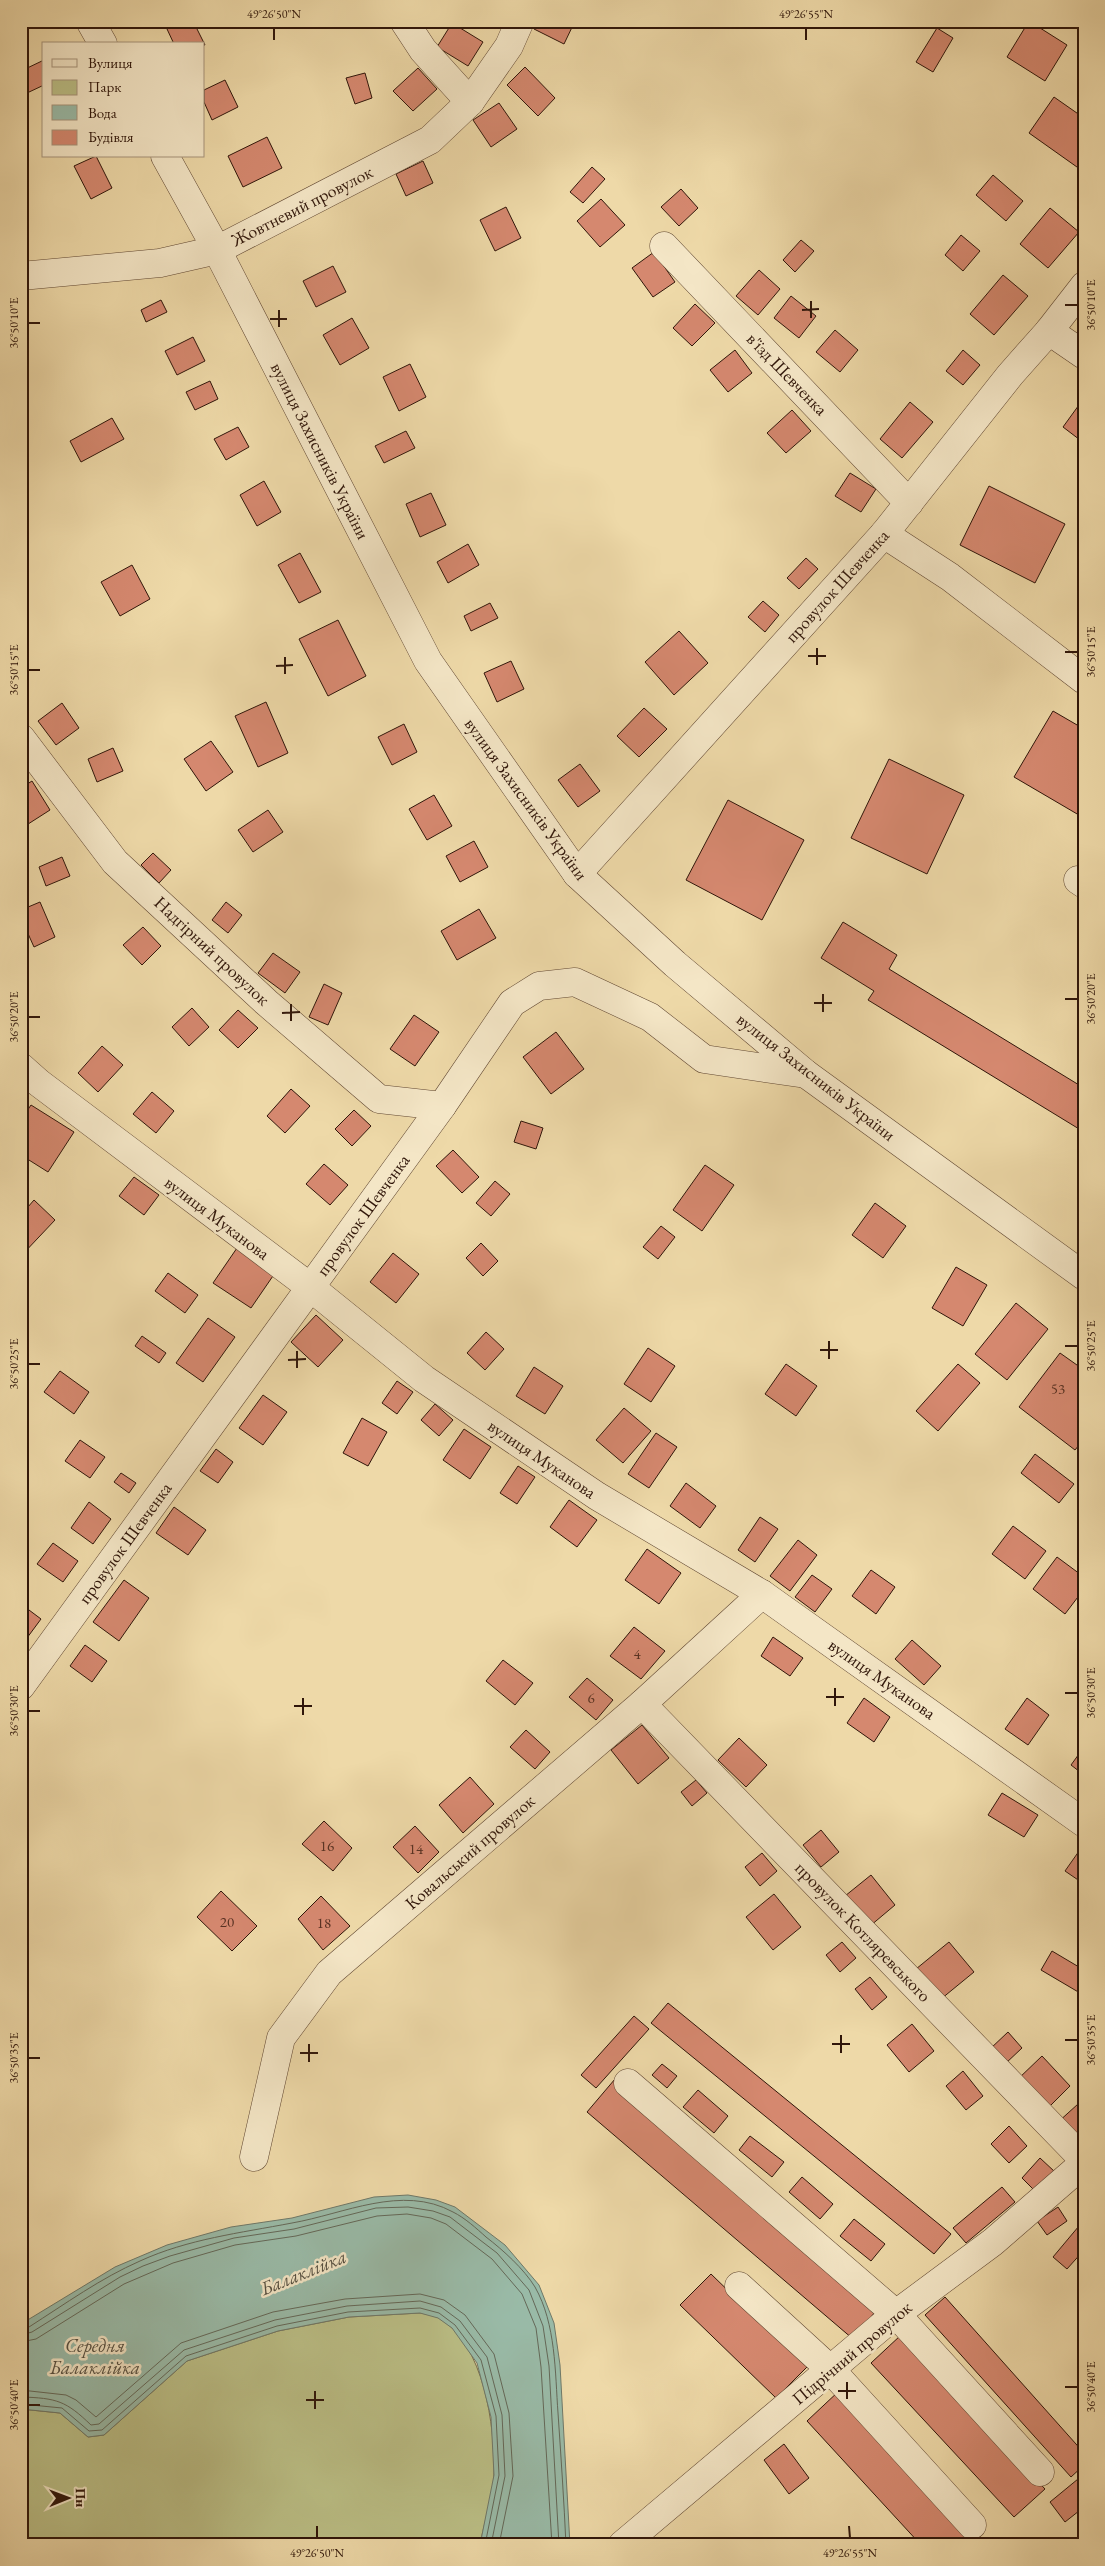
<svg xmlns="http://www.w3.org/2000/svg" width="1105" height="2566" viewBox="0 0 1105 2566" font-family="'EB Garamond',serif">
	<rect width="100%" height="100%" fill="#eed9a8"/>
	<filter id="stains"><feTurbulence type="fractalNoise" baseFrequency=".004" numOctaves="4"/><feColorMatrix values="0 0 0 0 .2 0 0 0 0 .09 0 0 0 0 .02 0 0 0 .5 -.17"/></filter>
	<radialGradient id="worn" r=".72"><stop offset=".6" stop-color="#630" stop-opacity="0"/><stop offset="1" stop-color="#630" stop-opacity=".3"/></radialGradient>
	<!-- green -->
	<path fill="#bbbf86" stroke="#766a48" d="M420,2313C426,2314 433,2315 439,2318C484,2344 495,2426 494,2474C493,2497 484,2522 480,2545H21V2409L60,2413L88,2437L104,2435L187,2361L278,2331L349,2317Z"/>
	<!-- water -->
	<path fill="#99baa7" stroke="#6f7868" d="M408,2195L436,2200L455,2207L505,2245L539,2285L554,2323L560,2365L570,2545H480L494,2475L491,2417L477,2363L452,2328L438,2318L420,2313L349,2317L278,2331L187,2361L104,2435L88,2437L60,2413L21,2409V2324L115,2267L167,2245L231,2227L292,2218L374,2197Z"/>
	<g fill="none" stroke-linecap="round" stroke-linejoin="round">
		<!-- shore -->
		<g stroke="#646858" stroke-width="1">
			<path d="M21,2329L29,2327C65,2304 101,2278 140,2261C188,2239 240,2233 292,2223C344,2214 402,2184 453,2212C465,2218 476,2228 486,2237C503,2250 524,2269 535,2287C556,2324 555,2372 558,2413C561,2457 564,2501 566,2545"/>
			<path d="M21,2335L32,2332L120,2277L143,2266L170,2256L234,2238L294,2229L376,2208L408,2207L433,2211L450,2217L497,2253L529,2290L543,2326L549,2366L559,2545"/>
			<path d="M21,2342L36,2339L124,2284L173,2263L235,2245L296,2236L377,2216L407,2214L431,2218L446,2224L492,2259L522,2294L536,2328L541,2367L552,2545"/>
			<path d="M21,2390L66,2395L76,2400L96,2417L181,2343L273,2312L345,2299L420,2294L444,2300L465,2315L494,2354L509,2413L513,2476L499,2545"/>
			<path d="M21,2397C57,2398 66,2401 91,2425L99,2424L184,2350L275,2320L347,2306L420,2301L441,2307L460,2321L487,2357L502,2415L505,2476L491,2545"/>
			<path d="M21,2404L62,2408L89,2431L102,2430L186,2356L277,2326L348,2312L420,2308L439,2313L455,2325L481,2360L496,2416L499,2475L485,2545"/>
		</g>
	</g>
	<!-- building -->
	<g fill="#d5886f" stroke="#30160a">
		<path d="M182,21H193L205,45L174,44L167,29Z"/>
		<path d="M538,21H575L564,44L534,29Z"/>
		<path d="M1029,21L1067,45L1045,81L1007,57Z"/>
		<path d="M452,23L483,42L468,66L437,47Z"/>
		<path d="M937,28L953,38L933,72L916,62Z"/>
		<path d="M44,60V85L27,93L21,81V71Z"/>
		<path d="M525,67L555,98L538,116L507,85Z"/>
		<path d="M418,68L437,89L413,111L393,91Z"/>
		<path d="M365,73L372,98L355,104L346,78Z"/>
		<path d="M225,80L238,107L212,120L204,102V90Z"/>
		<path d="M1054,97L1084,118V172L1029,133Z"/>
		<path d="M499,103L517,129L491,147L473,120Z"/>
		<path d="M267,137L282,168L243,187L228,156Z"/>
		<path d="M96,156L112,188L91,199L74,166Z"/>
		<path d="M423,161L433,183L406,196L396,174Z"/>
		<path d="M592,167L605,179L583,203L570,192Z"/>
		<path d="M993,175L1023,201L1006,221L976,195Z"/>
		<path d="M681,189L698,208L679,226L661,207Z"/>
		<path d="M601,199L625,225L600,247L577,221Z"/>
		<path d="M506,207L521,238L495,251L480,220Z"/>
		<path d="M1050,208L1079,232L1048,268L1020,244Z"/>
		<path d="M961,235L980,251L963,271L945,255Z"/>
		<path d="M801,240L814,251L795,272L783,260Z"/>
		<path d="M654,252L675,282L653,297L632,268Z"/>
		<path d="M333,266L346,292L316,307L303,281Z"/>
		<path d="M759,270L780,289L758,315L736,296Z"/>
		<path d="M1003,275L1028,296L994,335L970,314Z"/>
		<path d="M791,296L816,316L799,338L774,318Z"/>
		<path d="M161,300L167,312L146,322L141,310Z"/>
		<path d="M695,304L715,323L692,346L673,328Z"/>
		<path d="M352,318L369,348L340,365L323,335Z"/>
		<path d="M835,330L858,350L840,372L816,352Z"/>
		<path d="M193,337L205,361L177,375L165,351Z"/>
		<path d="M735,350L752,373L728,392L710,370Z"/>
		<path d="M963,350L980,365L963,385L946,371Z"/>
		<path d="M410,364L426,397L399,411L383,377Z"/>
		<path d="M210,381L218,399L195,410L186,392Z"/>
		<path d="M1084,398V443L1063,427Z"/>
		<path d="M910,402L933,422L902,458L880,439Z"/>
		<path d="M792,410L811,431L786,453L767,433Z"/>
		<path d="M112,418L124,439L81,462L70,441Z"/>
		<path d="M238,427L249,447L226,460L214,439Z"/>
		<path d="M406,431L415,448L384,463L375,446Z"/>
		<path d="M850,473L876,489L861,512L835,496Z"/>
		<path d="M264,481L281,512L257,526L240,495Z"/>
		<path d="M989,486L1065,524L1035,583L960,545Z"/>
		<path d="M431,493L446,525L420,537L406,504Z"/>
		<path d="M468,544L479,565L448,583L437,562Z"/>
		<path d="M300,553L321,592L299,603L278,565Z"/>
		<path d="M806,558L818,569L799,589L787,578Z"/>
		<path d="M132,565L150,599L120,616L101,582Z"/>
		<path d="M763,601L779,615L765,632L748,617Z"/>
		<path d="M490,603L498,618L471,631L464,616Z"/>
		<path d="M338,620L366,676L328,696L299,639Z"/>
		<path d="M679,631L708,663L674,695L645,662Z"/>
		<path d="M21,642L28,660L21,662Z"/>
		<path d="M511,661L524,689L497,702L484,673Z"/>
		<path d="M266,702L288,753L258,767L235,716Z"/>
		<path d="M62,703L79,728L56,745L38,721Z"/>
		<path d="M644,708L667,729L639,757L617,736Z"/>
		<path d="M1053,711L1084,729V818L1014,777Z"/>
		<path d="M404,724L417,752L392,765L378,737Z"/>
		<path d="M211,741L233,772L206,791L184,759Z"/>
		<path d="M113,748L123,771L97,782L88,759Z"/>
		<path d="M889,759L964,795L927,874L851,838Z"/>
		<path d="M580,764L600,791L578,807L558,780Z"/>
		<path d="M32,781L50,810L25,826L21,820V788Z"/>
		<path d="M434,795L452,826L427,840L409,809Z"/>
		<path d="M728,800L804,840L762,920L686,880Z"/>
		<path d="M268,810L283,832L253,852L238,830Z"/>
		<path d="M474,841L488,867L460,882L446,856Z"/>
		<path d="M153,853L171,870L159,883L141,865Z"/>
		<path d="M62,857L70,876L46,886L39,867Z"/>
		<path d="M40,902L55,937L34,947L21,918V910Z"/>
		<path d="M226,902L242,915L228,933L212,920Z"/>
		<path d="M479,909L496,938L457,960L441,931Z"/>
		<path d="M843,922L897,955L889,969L1084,1088V1132L868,1000L874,991L821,958Z"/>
		<path d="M143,927L161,946L142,965L123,945Z"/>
		<path d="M273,953L300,972L285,993L258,973Z"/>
		<path d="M324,984L342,993L328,1025L309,1017Z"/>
		<path d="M192,1008L209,1027L189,1046L172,1027Z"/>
		<path d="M238,1010L258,1028L238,1048L219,1030Z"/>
		<path d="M414,1015L439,1032L415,1066L390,1049Z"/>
		<path d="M556,1032L584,1069L551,1094L523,1057Z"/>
		<path d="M102,1046L123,1065L98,1092L78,1073Z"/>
		<path d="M291,1089L310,1106L285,1133L267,1116Z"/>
		<path d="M152,1092L174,1111L156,1133L133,1114Z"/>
		<path d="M31,1105L74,1132L48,1172L21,1155V1120Z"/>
		<path d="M354,1110L371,1126L352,1146L335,1129Z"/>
		<path d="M521,1121L543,1128L536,1149L514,1142Z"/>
		<path d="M453,1150L479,1177L462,1193L436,1166Z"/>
		<path d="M324,1164L348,1185L330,1205L306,1184Z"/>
		<path d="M705,1165L734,1185L702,1231L673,1210Z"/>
		<path d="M134,1177L159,1195L144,1215L119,1196Z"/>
		<path d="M495,1181L510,1194L491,1216L476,1203Z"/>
		<path d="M34,1200L55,1220L21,1256V1215Z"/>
		<path d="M875,1203L906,1226L883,1258L852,1235Z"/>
		<path d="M661,1226L675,1237L658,1259L643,1247Z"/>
		<path d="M481,1243L498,1261L483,1276L466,1258Z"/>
		<path d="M237,1248L275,1273L251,1308L213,1283Z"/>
		<path d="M393,1253L419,1274L396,1303L370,1282Z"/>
		<path d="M956,1267L987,1285L963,1326L932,1308Z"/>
		<path d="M168,1273L198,1295L185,1313L155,1291Z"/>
		<path d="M1016,1303L1048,1329L1007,1380L975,1354Z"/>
		<path d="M316,1315L343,1340L318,1367L291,1342Z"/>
		<path d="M208,1318L235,1337L203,1382L176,1363Z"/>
		<path d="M486,1332L504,1349L485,1370L467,1353Z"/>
		<path d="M142,1336L166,1353L159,1363L135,1346Z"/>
		<path d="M648,1348L675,1366L651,1402L624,1384Z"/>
		<path d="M1060,1353L1084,1370V1439L1075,1450L1019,1407Z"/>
		<path d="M786,1364L817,1386L796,1416L765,1394Z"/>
		<path d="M958,1364L980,1383L938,1431L916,1411Z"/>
		<path d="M534,1367L563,1386L545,1414L516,1396Z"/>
		<path d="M60,1371L89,1392L74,1414L44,1392Z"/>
		<path d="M397,1381L413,1392L397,1414L382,1403Z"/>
		<path d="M263,1395L287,1412L263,1445L239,1428Z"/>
		<path d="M435,1404L453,1420L439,1436L421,1420Z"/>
		<path d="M624,1408L651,1431L623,1463L596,1440Z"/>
		<path d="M362,1418L387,1432L368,1466L343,1453Z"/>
		<path d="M464,1429L491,1447L470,1479L443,1460Z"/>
		<path d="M656,1433L677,1447L649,1488L628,1474Z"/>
		<path d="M80,1440L105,1457L90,1478L65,1461Z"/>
		<path d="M216,1449L233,1462L218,1483L200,1471Z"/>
		<path d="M1035,1454L1074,1484L1059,1503L1021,1473Z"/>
		<path d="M518,1466L535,1477L517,1504L500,1493Z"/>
		<path d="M121,1473L136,1483L129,1493L114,1482Z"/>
		<path d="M686,1483L716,1506L700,1528L670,1506Z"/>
		<path d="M569,1500L597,1520L577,1547L550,1527Z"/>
		<path d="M89,1502L111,1519L93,1544L71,1528Z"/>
		<path d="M174,1507L206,1530L188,1555L156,1533Z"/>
		<path d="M760,1517L778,1529L755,1562L738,1550Z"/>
		<path d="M1013,1526L1046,1551L1025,1579L992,1554Z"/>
		<path d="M798,1540L817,1555L790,1591L770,1576Z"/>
		<path d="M53,1543L78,1561L63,1582L37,1564Z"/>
		<path d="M647,1549L681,1573L659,1604L625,1580Z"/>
		<path d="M1057,1557L1084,1577V1589L1065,1614L1033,1589Z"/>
		<path d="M871,1570L895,1587L876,1614L852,1596Z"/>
		<path d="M812,1575L832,1589L815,1612L795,1597Z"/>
		<path d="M124,1580L149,1598L119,1641L93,1622Z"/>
		<path d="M21,1604L41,1619L24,1642L21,1640Z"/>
		<path d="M634,1627L665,1651L641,1679L610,1656Z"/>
		<path d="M773,1637L803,1658L790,1676L761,1656Z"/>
		<path d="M912,1640L941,1666L924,1685L895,1659Z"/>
		<path d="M85,1645L107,1661L92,1682L70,1666Z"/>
		<path d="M503,1660L533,1683L515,1705L486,1681Z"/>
		<path d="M587,1678L613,1700L596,1720L569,1697Z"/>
		<path d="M864,1698L890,1717L874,1742L847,1723Z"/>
		<path d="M1027,1698L1049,1715L1028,1745L1005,1729Z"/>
		<path d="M642,1725L669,1758L638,1784L611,1750Z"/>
		<path d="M526,1730L550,1752L535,1769L510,1747Z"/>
		<path d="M739,1738L767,1765L746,1787L718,1760Z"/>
		<path d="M1084,1747V1775L1071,1765Z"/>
		<path d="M470,1777L494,1804L463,1833L439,1805Z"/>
		<path d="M696,1780L707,1793L692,1806L681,1792Z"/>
		<path d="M1002,1793L1038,1815L1024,1837L988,1815Z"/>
		<path d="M324,1821L352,1848L333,1871L302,1844Z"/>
		<path d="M415,1826L439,1852L418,1873L393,1847Z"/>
		<path d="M821,1830L839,1852L821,1867L803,1845Z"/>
		<path d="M1084,1844V1884L1065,1871Z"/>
		<path d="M762,1853L777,1871L760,1886L745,1867Z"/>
		<path d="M871,1875L895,1905L870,1926L845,1896Z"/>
		<path d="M221,1891L257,1926L232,1951L197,1917Z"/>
		<path d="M774,1894L801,1927L773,1950L746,1917Z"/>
		<path d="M321,1896L350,1926L323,1950L298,1919Z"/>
		<path d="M842,1942L856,1958L840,1972L826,1955Z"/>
		<path d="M949,1942L974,1972L941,1999L916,1969Z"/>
		<path d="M1052,1951L1084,1970V1987L1080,1993L1041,1970Z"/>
		<path d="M870,1977L887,1997L872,2010L855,1989Z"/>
		<path d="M668,2003L951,2234L934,2254L651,2023Z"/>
		<path d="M634,2016L649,2029L596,2088L581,2075Z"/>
		<path d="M912,2024L934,2051L909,2072L887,2045Z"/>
		<path d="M1008,2032L1022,2048L1005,2064L990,2049Z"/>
		<path d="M1042,2056L1070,2086L1046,2110L1017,2080Z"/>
		<path d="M662,2064L677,2076L667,2088L652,2075Z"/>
		<path d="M963,2071L983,2096L966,2110L946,2086Z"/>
		<path d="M615,2079L880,2306L853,2339L587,2112Z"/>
		<path d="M698,2090L728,2116L714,2133L683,2107Z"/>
		<path d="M1078,2104L1084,2109V2128L1072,2139L1057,2123Z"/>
		<path d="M1009,2126L1027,2146L1009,2163L991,2144Z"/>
		<path d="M750,2136L784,2162L772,2177L739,2150Z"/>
		<path d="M1040,2158L1055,2172L1036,2192L1022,2178Z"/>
		<path d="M802,2177L833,2204L820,2219L789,2192Z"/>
		<path d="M1002,2187L1015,2202L966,2243L953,2228Z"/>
		<path d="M1058,2207L1067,2221L1047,2235L1037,2221Z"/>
		<path d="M854,2219L885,2244L871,2261L840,2236Z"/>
		<path d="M1084,2220V2250L1067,2269L1053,2257Z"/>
		<path d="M711,2274L807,2367L776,2398L680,2305Z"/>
		<path d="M945,2297L1084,2453V2465L1071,2477L925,2315Z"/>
		<path d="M901,2335L1045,2489L1014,2517L871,2363Z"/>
		<path d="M840,2390L981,2543L979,2545H921L807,2421Z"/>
		<path d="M784,2444L809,2478L789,2494L764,2460Z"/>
		<path d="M1078,2479L1084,2485V2507L1065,2522L1050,2502Z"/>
	</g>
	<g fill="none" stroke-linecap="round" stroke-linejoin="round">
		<defs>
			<g id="minor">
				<path d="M90,21L103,44"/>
				<path d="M404,21L423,50L470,102"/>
				<path d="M165,156L217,250L428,661L577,874L675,964L806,1074L1084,1276"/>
				<path d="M664,246L909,503"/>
				<path d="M21,276L160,263L217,250L430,140L470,102L509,46L520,21"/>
				<path d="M1049,331L1084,355"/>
				<path d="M884,534L950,577L1084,680"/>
				<path d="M21,738L115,862L266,1002L379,1099L442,1106"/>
				<path d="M577,874L884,534L1010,375L1049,331L1084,286"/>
				<path d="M1078,880L1084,884"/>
				<path d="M21,1067L39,1083L310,1287L424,1379L597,1496L762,1594L1084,1823"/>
				<path d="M21,1686L442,1106L512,1003L539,986L575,982L650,1017L704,1059L806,1074"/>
				<path d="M642,1704L1084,2160"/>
				<path d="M628,2083L896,2314L1040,2472"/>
				<path d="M254,2157L281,2038L329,1973L642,1704L762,1594"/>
				<path d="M739,2286L831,2370L972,2525"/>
				<path d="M622,2545L896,2314L993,2242L1084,2163"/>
			</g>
		</defs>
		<!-- minor casing -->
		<use href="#minor" stroke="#604732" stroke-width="29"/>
		<!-- minor -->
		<use href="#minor" stroke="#f4e6c6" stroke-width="28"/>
	</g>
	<!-- ticks -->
	<path fill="none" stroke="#30160a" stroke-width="2" d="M274,28V40M806,28V40M811,301V318M1065,305H1078M279,310V327M802,310L819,309M270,319H287M28,323H40M817,648V665M1065,652H1078M808,656H826M285,657V674M276,666L293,665M28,670H40M823,994V1012M1065,999H1078M814,1003H832M291,1004V1021M282,1013L300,1012M28,1017H40M829,1341V1359M1065,1346H1078M820,1350H838M297,1351V1368M288,1360L306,1359M28,1364H40M835,1688V1706M1065,1693H1078M826,1697H844M303,1698V1715M294,1706H312M28,1711H40M841,2035V2053M1065,2040H1078M309,2044V2062M832,2044H850M300,2053H318M28,2058H40M847,2382V2399M1065,2387H1078M315,2391V2409M838,2391H856M306,2400H324M28,2405H40M317,2526V2538M849,2526L850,2538"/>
	<g text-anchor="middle" stroke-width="5" stroke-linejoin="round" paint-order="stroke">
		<!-- number labels -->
		<g font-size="15" fill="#593223">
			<text x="1058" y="1394">53</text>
			<text x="637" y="1659">4</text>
			<text x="591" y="1703">6</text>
			<text x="327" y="1851">16</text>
			<text x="416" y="1854">14</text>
			<text x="227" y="1927">20</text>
			<text x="324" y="1928">18</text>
		</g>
		<!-- street labels -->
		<g font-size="18" fill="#30160a" stroke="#f4e6c6">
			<text transform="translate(302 206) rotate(-27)" y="6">Жовтневий провулок</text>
			<text transform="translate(787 374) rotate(46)" y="6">в'їзд Шевченка</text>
			<text transform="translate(320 451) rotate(63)" y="6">вулиця Захисників України</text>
			<text transform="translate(837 586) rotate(-48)" y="6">провулок Шевченка</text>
			<text transform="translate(526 799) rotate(54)" y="6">вулиця Захисників України</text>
			<text transform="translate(212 951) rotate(43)" y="6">Надгірний провулок</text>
			<text transform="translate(816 1077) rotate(38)" y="6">вулиця Захисників України</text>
			<text transform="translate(363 1215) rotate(-54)" y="6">провулок Шевченка</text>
			<text transform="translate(217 1218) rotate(37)" y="6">вулиця Муканова</text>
			<text transform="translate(542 1459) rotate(34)" y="6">вулиця Муканова</text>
			<text transform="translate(125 1543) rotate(-54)" y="6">провулок Шевченка</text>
			<text transform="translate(882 1679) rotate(35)" y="6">вулиця Муканова</text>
			<text transform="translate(470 1852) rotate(-41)" y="6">Ковальський провулок</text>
			<text transform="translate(863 1932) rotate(46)" y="6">провулок Котляревського</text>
			<text transform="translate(852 2353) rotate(-40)" y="6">Підрічний провулок</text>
		</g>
		<!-- water labels -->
		<g font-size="19" font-style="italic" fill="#554f41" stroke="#f4e6c6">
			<text transform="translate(303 2272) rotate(-22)" y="7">Балаклійка</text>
			<text x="95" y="2352">Середня<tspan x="95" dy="22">Балаклійка</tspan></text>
		</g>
	</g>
	<!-- margin -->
	<rect width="1105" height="2566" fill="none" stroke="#eed9a8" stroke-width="55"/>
	<!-- legend -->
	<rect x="42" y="42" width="162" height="115" fill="#f4e6c6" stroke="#a6937b"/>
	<rect x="52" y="59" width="25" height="8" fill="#f4e6c6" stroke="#a6937b"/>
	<text x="88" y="68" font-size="15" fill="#30160a">Вулиця</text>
	<rect x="52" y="80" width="25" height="15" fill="#bbbf86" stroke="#a6937b"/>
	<text x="88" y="92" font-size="15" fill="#30160a">Парк</text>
	<rect x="52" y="105" width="25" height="15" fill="#99baa7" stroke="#a6937b"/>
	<text x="88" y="118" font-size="15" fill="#30160a">Вода</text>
	<rect x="52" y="130" width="25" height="15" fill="#d5886f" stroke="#a6937b"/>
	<text x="88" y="142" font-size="15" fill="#30160a">Будівля</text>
	<!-- north arrow -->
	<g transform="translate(68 2498) rotate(89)" stroke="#f4e6c6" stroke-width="4" paint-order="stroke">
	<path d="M0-4L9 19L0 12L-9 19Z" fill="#30160a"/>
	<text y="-8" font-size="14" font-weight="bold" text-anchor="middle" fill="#30160a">Пн</text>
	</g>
	<rect x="28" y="28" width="1050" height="2510" fill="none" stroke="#30160a" stroke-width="2"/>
	<g font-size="12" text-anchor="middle" fill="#30160a">
		<text x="274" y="18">49°26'50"N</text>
		<text x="806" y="18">49°26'55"N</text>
		<text transform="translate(1091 305) rotate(-90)" y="4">36°50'10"E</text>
		<text transform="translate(14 323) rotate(-90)" y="4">36°50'10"E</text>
		<text transform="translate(1091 652) rotate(-90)" y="4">36°50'15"E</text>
		<text transform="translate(14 670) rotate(-90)" y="4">36°50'15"E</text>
		<text transform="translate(1091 999) rotate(-90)" y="4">36°50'20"E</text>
		<text transform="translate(14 1017) rotate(-90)" y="4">36°50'20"E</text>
		<text transform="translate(1091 1346) rotate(-90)" y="4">36°50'25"E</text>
		<text transform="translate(14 1364) rotate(-90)" y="4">36°50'25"E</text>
		<text transform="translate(1091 1693) rotate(-90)" y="4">36°50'30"E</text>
		<text transform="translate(14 1711) rotate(-90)" y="4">36°50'30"E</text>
		<text transform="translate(1091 2040) rotate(-90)" y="4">36°50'35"E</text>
		<text transform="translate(14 2058) rotate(-90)" y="4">36°50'35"E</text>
		<text transform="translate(1091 2387) rotate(-90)" y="4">36°50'40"E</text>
		<text transform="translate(14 2405) rotate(-90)" y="4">36°50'40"E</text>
		<text x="317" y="2557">49°26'50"N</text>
		<text x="850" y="2557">49°26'55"N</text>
	</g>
	<rect width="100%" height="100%" filter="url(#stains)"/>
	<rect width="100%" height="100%" fill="url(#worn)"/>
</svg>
